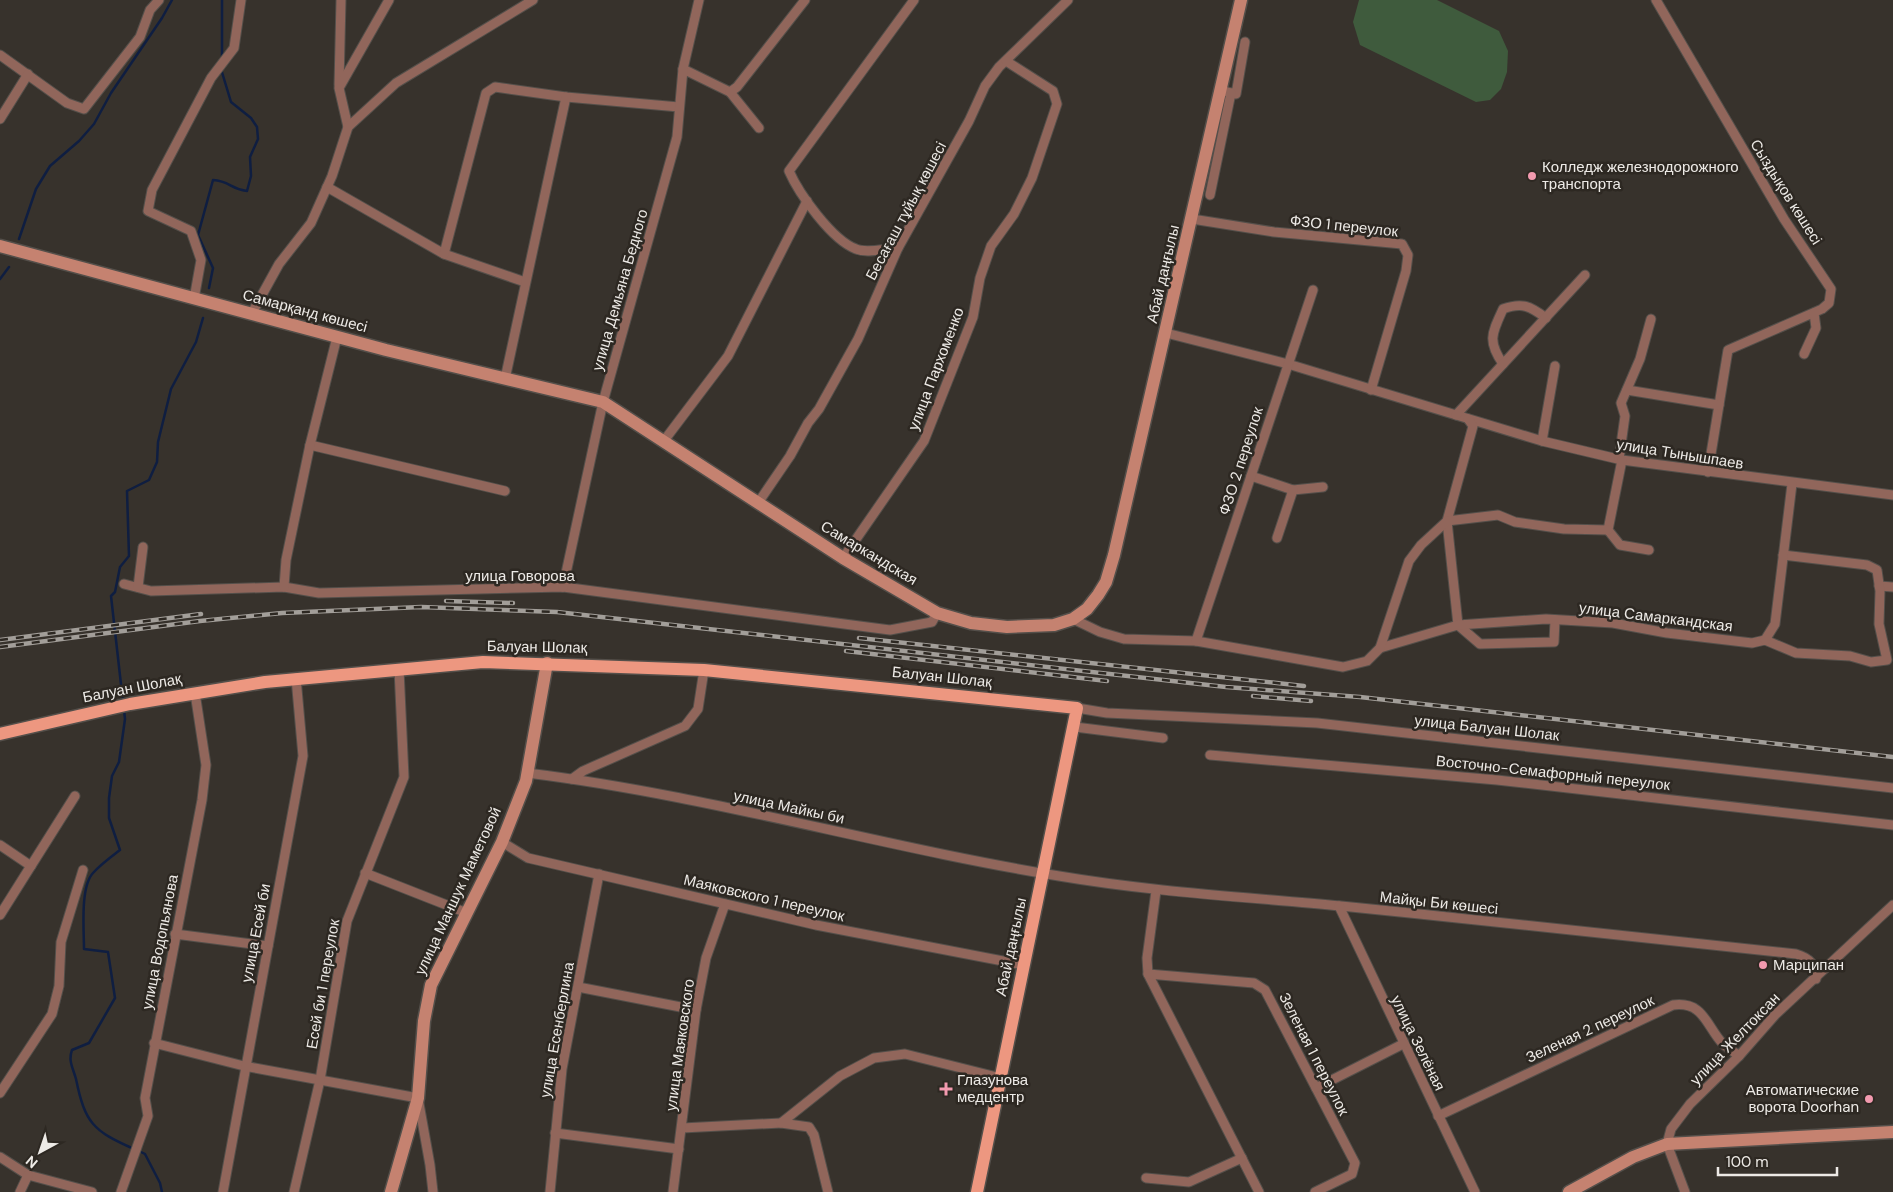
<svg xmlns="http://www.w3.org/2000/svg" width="1893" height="1192" viewBox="0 0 1893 1192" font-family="'DM Sans',sans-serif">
	<rect width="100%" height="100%" fill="#37322c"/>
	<!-- grass -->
	<path fill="#3f5b3d" d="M1359,0H1437L1499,31L1508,51L1507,72L1501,89L1490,100L1476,102L1360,45L1353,22Z"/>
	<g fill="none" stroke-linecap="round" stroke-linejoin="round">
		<!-- stream -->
		<g stroke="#0f1e41" stroke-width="2.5">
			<path d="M222,0V59"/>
			<path d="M19,239L36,189L50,166L79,141L94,124L111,93L162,18L172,0"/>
			<path d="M0,279L9,267"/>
			<path d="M209,288L213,268L198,235L213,180C230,181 230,189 247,191L251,176L250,157L258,139L257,127L251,118L231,102L221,69"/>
			<path d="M123,702L111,596L115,592L120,567L129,556L127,491L149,480L157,462L158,442L171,389L196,342L203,318"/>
			<path d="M124,710L125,719L119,762L112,776L109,798V818L120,850C111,857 101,864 93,873C80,887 84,930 84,949L108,952L115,998L89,1043L72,1050C68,1061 73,1068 76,1079C85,1123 93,1131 134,1149"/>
			<path d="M139,1151L145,1154L160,1183L162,1192"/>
		</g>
		<defs>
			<g id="street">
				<path d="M1656,0L1784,219L1831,289L1829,303L1822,309L1728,350L1708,472"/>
				<path d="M0,55L67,103L84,109L140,37L150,10L159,0"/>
				<path d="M683,69L730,92L759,128"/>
				<path d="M339,85L341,0"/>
				<path d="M730,92L737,87L805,0"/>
				<path d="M1231,93L1236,94L1245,42"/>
				<path d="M0,119L28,74"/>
				<path d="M348,127L339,88L389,0"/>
				<path d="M327,187L444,254L525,282"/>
				<path d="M1210,195L1231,93L1221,90"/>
				<path d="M1192,219L1274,232L1402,244L1408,255L1406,271L1371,390"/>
				<path d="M898,248C885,248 868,254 856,249C832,240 799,194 789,171L914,0"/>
				<path d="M444,254L486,93L495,87L566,97L679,107"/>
				<path d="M194,299L201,260L191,231L148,211L152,190L211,78L234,48L241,0"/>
				<path d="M252,313L279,264L311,223L332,176L348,127L396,83L533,0"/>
				<path d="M1166,333L1288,364L1542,441L1622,460L1893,495"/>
				<path d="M1804,354L1816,328L1814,313"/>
				<path d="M1503,364C1487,341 1492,333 1503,309C1522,302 1530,306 1546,318"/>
				<path d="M505,379L566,97"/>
				<path d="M1627,390L1719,405"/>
				<path d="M1456,415L1585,275"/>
				<path d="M1468,419L1473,426L1447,521L1458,625L1480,644L1554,642L1555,620"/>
				<path d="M1542,441L1555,366"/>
				<path d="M663,442L728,356L807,201"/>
				<path d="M310,445L505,491"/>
				<path d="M1619,459L1625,416L1621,403L1640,359L1651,319"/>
				<path d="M1622,460L1608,530L1620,545L1649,550"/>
				<path d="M1251,476L1293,490L1323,487"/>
				<path d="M758,503L790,456L808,423L819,409L858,339L898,248L969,121L985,86L999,67L1068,0"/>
				<path d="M1277,538L1293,490"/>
				<path d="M843,558L924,441L973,317L980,278L991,246L1014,214L1032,178L1057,104L1053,91L1006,61"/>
				<path d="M124,584L151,591L284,587L319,593L563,587L890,630L932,622L937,613"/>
				<path d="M1879,586L1893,587"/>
				<path d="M138,587L143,547"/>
				<path d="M284,587L286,560L310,445L337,337"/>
				<path d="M563,587L603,402L677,137L683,69L699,0"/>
				<path d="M1073,619L1100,632L1124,639L1196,641L1343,667L1367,661L1380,648L1458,625L1546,619L1613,623L1667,633L1752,643L1765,640L1796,653L1850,656L1871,662L1887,660L1879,624L1880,591L1877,570L1867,565L1783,555"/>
				<path d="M1765,640L1775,624L1792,484"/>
				<path d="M1196,641L1313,290"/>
				<path d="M1380,648L1409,561L1421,545L1447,521L1498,515L1515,522L1564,529L1608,530"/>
				<path d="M1077,708L1107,713L1317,723L1893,788"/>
				<path d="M1075,727L1163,738"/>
				<path d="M1210,755L1497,780L1893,825"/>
				<path d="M527,773C707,795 881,847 1059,876C1153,892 1247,897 1341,906C1493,921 1645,938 1796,954C1810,958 1816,965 1816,979"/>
				<path d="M572,779L583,771L685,726L698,709L704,670"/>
				<path d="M502,842L528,858L816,925L1024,965"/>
				<path d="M0,845L31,866"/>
				<path d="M365,873L467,913"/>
				<path d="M1156,891L1147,958L1148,974L1259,1192"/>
				<path d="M1339,906L1475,1192"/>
				<path d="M0,915L75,796"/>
				<path d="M175,934L268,946"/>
				<path d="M1148,974L1254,983L1265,990L1355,1163L1352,1174L1315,1192"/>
				<path d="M578,987L696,1010"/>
				<path d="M154,1043L244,1066L418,1098L430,1165L433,1192"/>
				<path d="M1316,1088L1403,1044"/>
				<path d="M0,1093L52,1014L59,986L61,942L83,870"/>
				<path d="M1438,1116L1673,1005C1704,1001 1706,1026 1723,1044C1728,1048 1734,1052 1739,1056"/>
				<path d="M682,1128L781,1123"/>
				<path d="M555,1133L679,1149"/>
				<path d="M0,1157L28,1175L92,1192"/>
				<path d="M1146,1178L1189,1182L1242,1158"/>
				<path d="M20,1192L28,1175"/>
				<path d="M121,1192L148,1116L145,1098L202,800L206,765L195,693"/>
				<path d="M223,1192L303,756L296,678"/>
				<path d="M294,1192L320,1080L347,921L404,777L399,669"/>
				<path d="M550,1192L562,1069L599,874"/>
				<path d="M673,1192L696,1010L706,958L725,904"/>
				<path d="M828,1192L814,1135L809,1127L781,1123L840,1076L874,1058L905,1054L1001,1078"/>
				<path d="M1685,1192L1667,1144L1671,1129L1690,1104L1739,1056L1775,1015L1893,905"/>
			</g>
			<g id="secondary">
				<path d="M0,246L386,350L603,402L843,558L937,613L971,623L1007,627L1054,625L1073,619L1087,609L1098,595L1106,582L1114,555L1241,0"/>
				<path d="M391,1192L418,1098L424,1021L431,985L502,842L526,781L547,663"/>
				<path d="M1569,1192L1633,1157L1667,1144L1893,1132"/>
			</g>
			<path id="primary" d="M0,734L130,704L265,682L483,662L704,670L1077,708L977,1192"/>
		</defs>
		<!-- street casing -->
		<use href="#street" stroke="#544f4a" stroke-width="11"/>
		<!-- secondary casing -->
		<use href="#secondary" stroke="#544f4a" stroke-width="15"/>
		<!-- primary casing -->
		<use href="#primary" stroke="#544f4a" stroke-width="15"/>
		<!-- street -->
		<use href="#street" stroke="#91665b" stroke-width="9"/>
		<!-- secondary -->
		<use href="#secondary" stroke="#c58270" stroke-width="12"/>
		<!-- primary -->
		<use href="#primary" stroke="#ed9780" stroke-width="12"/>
		<defs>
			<g id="rail">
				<path d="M446,601L513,603"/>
				<path d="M859,638L1304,686"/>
				<path d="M0,640L201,614"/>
				<path d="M0,647L200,621L282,613L421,607L557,612L1226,687L1360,697L1893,757"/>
				<path d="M846,651L1107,681"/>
				<path d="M1253,696L1311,701"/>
			</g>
		</defs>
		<!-- rail casing -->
		<use href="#rail" stroke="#a29e99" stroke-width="4.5"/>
		<!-- rail -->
		<use href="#rail" stroke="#2d2822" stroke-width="2.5" stroke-dasharray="8" stroke-linecap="butt"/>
	</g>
	<!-- markers -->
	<g fill="#f29aaf" stroke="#2d2822" stroke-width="2">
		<circle cx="1532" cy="176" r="5"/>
		<circle cx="1763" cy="965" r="5"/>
		<path d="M943.5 1081.5h5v5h5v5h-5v5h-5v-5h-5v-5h5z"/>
		<circle cx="1869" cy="1099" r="5"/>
	</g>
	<g text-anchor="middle" stroke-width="5" stroke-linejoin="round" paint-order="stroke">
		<!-- poi labels -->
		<g font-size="15" fill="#edeae6" stroke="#2d2822" text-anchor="start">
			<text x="1542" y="172">Колледж железнодорожного<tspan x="1542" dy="17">транспорта</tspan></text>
			<text x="1773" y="970">Марципан</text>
			<text x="957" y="1085">Глазунова<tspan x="957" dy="17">медцентр</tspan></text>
			<text x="1859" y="1095" text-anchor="end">Автоматические<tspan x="1859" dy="17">ворота Doorhan</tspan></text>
		</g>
		<!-- street labels -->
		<g font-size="15" fill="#edeae6" stroke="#2d2822">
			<text transform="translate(1786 192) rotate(58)" y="5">Сыздықов көшесі</text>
			<text transform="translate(906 211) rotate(-62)" y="5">Бесағаш тұйық көшесі</text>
			<text transform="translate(1344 226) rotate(6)" y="5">ФЗО 1 переулок</text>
			<text transform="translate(1163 274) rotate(-77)" y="5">Абай даңғылы</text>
			<text transform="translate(620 290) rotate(-74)" y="5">улица Демьяна Бедного</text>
			<text transform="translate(305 311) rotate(15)" y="5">Самарқанд көшесі</text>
			<text transform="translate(936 369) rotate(-69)" y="5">улица Пархоменко</text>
			<text transform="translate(1680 454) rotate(9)" y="5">улица Тынышпаев</text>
			<text transform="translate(1241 461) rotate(-72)" y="5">ФЗО 2 переулок</text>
			<text transform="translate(869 553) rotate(31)" y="5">Самаркандская</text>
			<text x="520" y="581">улица Говорова</text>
			<text transform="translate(1656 617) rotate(7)" y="5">улица Самаркандская</text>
			<text transform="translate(537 647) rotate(1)" y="5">Балуан Шолақ</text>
			<text transform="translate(942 677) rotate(6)" y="5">Балуан Шолақ</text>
			<text transform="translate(132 688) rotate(-11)" y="5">Балуан Шолақ</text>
			<text transform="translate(1487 728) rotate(6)" y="5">улица Балуан Шолак</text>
			<text transform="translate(1553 773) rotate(6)" y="5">Восточно-Семафорный переулок</text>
			<text transform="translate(789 807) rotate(12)" y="5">улица Майкы би</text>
			<text transform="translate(458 891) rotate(-65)" y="5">улица Маншук Маметовой</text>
			<text transform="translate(764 898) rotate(13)" y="5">Маяковского 1 переулок</text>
			<text transform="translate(1439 903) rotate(6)" y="5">Майқы Би көшесі</text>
			<text transform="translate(256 933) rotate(-79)" y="5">улица Есей би</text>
			<text transform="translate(160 942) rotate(-79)" y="5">улица Водопьянова</text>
			<text transform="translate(1011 947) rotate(-78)" y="5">Абай даңғылы</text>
			<text transform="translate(323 984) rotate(-80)" y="5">Есей би 1 переулок</text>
			<text transform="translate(1590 1029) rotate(-25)" y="5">Зеленая 2 переулок</text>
			<text transform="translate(557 1030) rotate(-80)" y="5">улица Есенберлина</text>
			<text transform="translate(1735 1039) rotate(-46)" y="5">улица Желтоксан</text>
			<text transform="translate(1418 1043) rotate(64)" y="5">улица Зелёная</text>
			<text transform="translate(680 1045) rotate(-82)" y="5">улица Маяковского</text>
			<text transform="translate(1314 1054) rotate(63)" y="5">Зеленая 1 переулок</text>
		</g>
	</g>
	<!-- north arrow -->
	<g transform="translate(40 1152) rotate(220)" stroke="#2d2822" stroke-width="4" paint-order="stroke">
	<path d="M0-4L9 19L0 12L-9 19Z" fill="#edeae6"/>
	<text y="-8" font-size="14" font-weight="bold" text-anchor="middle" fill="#edeae6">N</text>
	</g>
	<!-- scale -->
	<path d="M1718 1167v8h119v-8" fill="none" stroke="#edeae6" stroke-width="2.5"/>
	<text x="1726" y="1167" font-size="15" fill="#edeae6" stroke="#2d2822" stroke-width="4" paint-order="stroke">100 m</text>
</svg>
